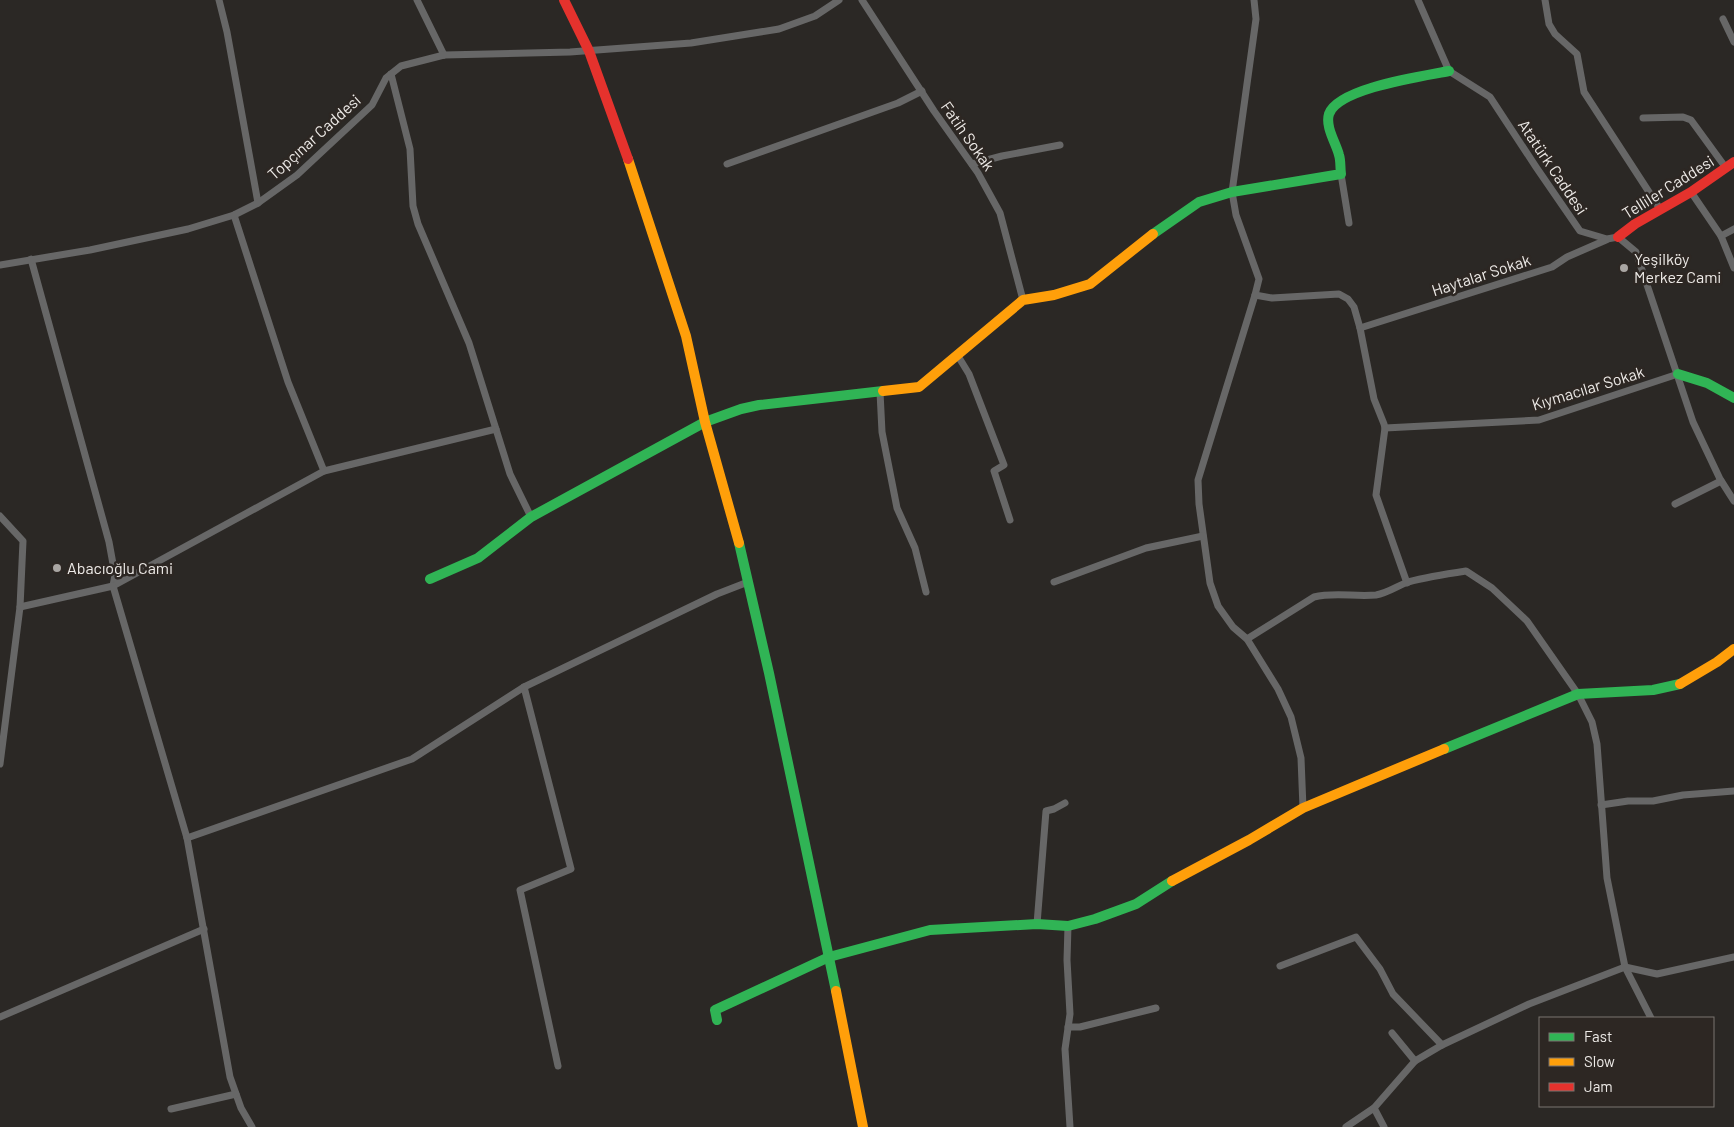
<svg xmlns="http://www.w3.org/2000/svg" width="1734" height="1127" viewBox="0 0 1734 1127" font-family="Barlow,sans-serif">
	<rect width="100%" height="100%" fill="#2b2825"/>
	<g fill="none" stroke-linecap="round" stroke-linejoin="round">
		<!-- street -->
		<g stroke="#676767" stroke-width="7">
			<path d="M219,0L227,32L258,203"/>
			<path d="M417,0L444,55"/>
			<path d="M862,0L934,111L978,173L1000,213L1023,300"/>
			<path d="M1254,0L1256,19L1232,192L1236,215L1259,279L1255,295L1198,480L1199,504L1210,583L1218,606L1233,627L1247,639L1278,689L1291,717L1301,758L1303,808"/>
			<path d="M1418,0L1449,71L1490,97L1536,167L1580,231L1607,239L1618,237L1636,252L1693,422L1720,479L1734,501"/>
			<path d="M1545,0L1549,24L1555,34L1577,54L1584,92L1660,209"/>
			<path d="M1723,19L1734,42"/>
			<path d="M391,74L410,149L413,206L418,224L469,343L510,474L531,517"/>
			<path d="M1643,118L1683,117L1691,120L1726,168"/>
			<path d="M727,164L898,103L922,91"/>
			<path d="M972,164L1002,156L1060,145"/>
			<path d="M1341,174L1349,223"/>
			<path d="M1691,192L1721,236L1734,268"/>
			<path d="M234,215L288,382L324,471"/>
			<path d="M1721,236L1734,229"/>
			<path d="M31,259L109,542L115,575L113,586"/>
			<path d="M0,265L90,250L188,229L234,215L258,203L297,175L372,105L386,78L401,66L444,55L570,52L691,43L779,29L815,16L839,0"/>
			<path d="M1255,295L1272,298L1339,294L1348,299L1354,307L1360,328L1374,399L1384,424L1385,428L1376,495L1407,583"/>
			<path d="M1360,328L1552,267L1567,257L1606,240"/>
			<path d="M958,356L969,374L1004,465L994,471L1010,520"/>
			<path d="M880,392L882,432L897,508L915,548L926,592"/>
			<path d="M1385,428L1539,420L1678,374"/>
			<path d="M1675,504L1721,481"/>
			<path d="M0,516L23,541L20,607L0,764"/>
			<path d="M1054,582L1146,548L1203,536"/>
			<path d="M113,586L324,471L496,429"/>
			<path d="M20,607L113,586L187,838L230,1077L241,1108L252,1127"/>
			<path d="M1247,639L1314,597C1334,592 1355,597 1376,595C1388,593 1397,586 1408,582C1427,577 1446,574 1466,571L1492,588L1527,621L1578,694L1592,722L1597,744L1607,878L1625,967L1651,1018"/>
			<path d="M524,687L571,869L520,890L558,1066"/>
			<path d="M1601,805L1628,801H1653L1683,795L1734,791"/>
			<path d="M187,838L412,759L524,687L717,594L748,582"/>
			<path d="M1037,924L1046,811L1054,809L1065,803"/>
			<path d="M1068,926L1067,960L1070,1014L1065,1049L1070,1127"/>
			<path d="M1280,966L1356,937L1380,969L1393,994L1442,1045"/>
			<path d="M0,1017L204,929"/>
			<path d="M1068,1027H1080L1156,1008"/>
			<path d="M1392,1033L1415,1061"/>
			<path d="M1374,1108L1384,1127"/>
			<path d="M171,1109L236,1094"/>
			<path d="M1346,1127L1374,1108L1415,1061L1442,1045L1529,1004L1625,967L1657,974L1734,957"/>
		</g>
		<!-- fast -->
		<g stroke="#30b455" stroke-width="10">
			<path d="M1153,234L1199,202L1232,192L1341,174C1340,168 1341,161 1339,155C1336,143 1325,127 1329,114C1338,88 1424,76 1449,71"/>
			<path d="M1678,374L1707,383L1734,398"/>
			<path d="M739,543L769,673L836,991"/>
			<path d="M430,579L478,558L531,517L705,422L741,409L759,405L883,391"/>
			<path d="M1444,749L1578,694L1653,690L1680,684"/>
			<path d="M717,1020L715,1010L829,957L930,930L1037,924L1068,926L1095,919L1136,904L1172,881"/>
		</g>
		<!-- slow -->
		<g stroke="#ff9f0a" stroke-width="10">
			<path d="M628,159L686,336L705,422L739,543"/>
			<path d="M883,391L919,387L1023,300L1054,295L1090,284L1153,234"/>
			<path d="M1680,684L1717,662L1734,649"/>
			<path d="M1172,881L1249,840L1303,808L1444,749"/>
			<path d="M836,991L863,1127"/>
		</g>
		<!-- jam -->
		<g stroke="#e5322d" stroke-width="10">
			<path d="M564,0L589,51L628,159"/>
			<path d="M1618,237L1635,224L1691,192L1734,162"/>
		</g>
	</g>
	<!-- markers -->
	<g fill="#a9a6a3" stroke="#2d2723" stroke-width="2">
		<circle cx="1624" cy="268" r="5"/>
		<circle cx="57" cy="568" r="5"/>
	</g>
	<g text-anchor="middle" stroke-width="5" stroke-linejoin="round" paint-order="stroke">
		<!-- street labels -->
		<g font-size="16" fill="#edeae7" stroke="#2d2723">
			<text transform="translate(968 136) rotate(55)" y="6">Fatih Sokak</text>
			<text transform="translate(314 137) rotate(-42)" y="6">Topçınar Caddesi</text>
			<text transform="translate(1553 167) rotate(56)" y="6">Atatürk Caddesi</text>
			<text transform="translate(1668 187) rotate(-32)" y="6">Telliler Caddesi</text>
			<text transform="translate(1481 275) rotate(-18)" y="6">Haytalar Sokak</text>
			<text transform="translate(1588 388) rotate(-17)" y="6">Kıymacılar Sokak</text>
		</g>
		<!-- poi labels -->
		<g font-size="16" fill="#edeae7" stroke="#2d2723" text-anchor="start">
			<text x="1634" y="265">Yeşilköy<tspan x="1634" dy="18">Merkez Cami</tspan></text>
			<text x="67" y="574">Abacıoğlu Cami</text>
		</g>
	</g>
	<!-- legend -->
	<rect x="1539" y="1017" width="175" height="90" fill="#2d2723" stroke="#7a7571"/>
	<rect x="1549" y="1033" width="25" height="8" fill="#30b455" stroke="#7a7571"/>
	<text x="1584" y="1042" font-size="15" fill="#edeae7">Fast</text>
	<rect x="1549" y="1058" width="25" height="8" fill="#ff9f0a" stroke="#7a7571"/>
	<text x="1584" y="1067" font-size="15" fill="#edeae7">Slow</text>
	<rect x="1549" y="1083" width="25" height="8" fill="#e5322d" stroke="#7a7571"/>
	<text x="1584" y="1092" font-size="15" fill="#edeae7">Jam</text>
</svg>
